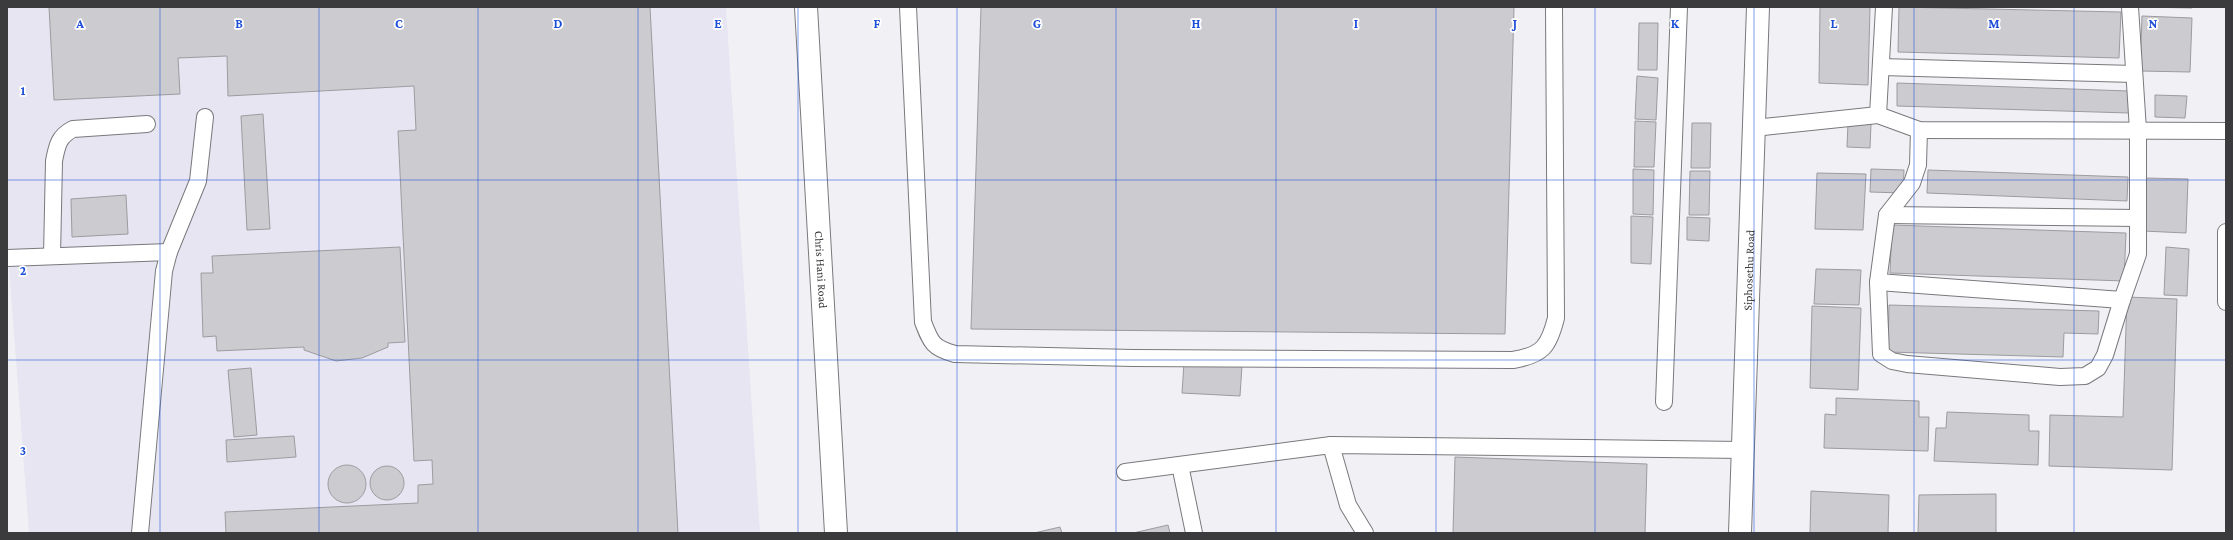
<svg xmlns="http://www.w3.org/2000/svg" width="2233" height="540" viewBox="0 0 2233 540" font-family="'Crimson Pro',serif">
	<rect width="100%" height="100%" fill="#f1f1f5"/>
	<!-- built -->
	<path fill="#e6e5f1" d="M7,7H726L760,533H29L7,240Z"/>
	<!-- building -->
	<g fill="#ccccd0" stroke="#9c9ca0">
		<path d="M49,7H650L678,533H226L225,512L418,503V485L433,484L432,460L414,461L398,131L416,130L414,86L228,96L227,56L178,58L180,94L54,100Z"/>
		<path d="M981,7H1514L1505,334L971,329Z"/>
		<path d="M1820,7H1870L1868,85L1819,83Z"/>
		<path d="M1899,7L2121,12L2119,58L1898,52Z"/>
		<path d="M2143,7H2192V8Z"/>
		<path d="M2142,16L2192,18L2190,72L2140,71Z"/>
		<path d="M1639,23H1658L1657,70H1638Z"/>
		<path d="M1637,76L1658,78L1656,120L1635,119Z"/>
		<path d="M1897,83L2129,91V113L1897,106Z"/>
		<path d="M2155,95L2187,96L2185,118L2155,117Z"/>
		<path d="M263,114L270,229L247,230L241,116Z"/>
		<path d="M1635,121L1656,122L1654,167H1634Z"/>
		<path d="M1692,123H1711L1710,168H1691Z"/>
		<path d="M1848,123L1871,124L1870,148L1847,147Z"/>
		<path d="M1633,169L1654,170L1653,215L1633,214Z"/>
		<path d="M1871,169L1904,170L1903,193L1870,192Z"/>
		<path d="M1928,170L2128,177L2127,201L1927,193Z"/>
		<path d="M1690,171H1710L1709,215H1689Z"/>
		<path d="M1817,173L1866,174L1863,230L1815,229Z"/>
		<path d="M2146,178L2188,179L2186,233L2143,231Z"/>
		<path d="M126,195L128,234L72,237L71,199Z"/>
		<path d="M1631,216L1653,217L1651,264L1631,263Z"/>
		<path d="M1687,217L1710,218L1709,241L1687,240Z"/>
		<path d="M1892,225L2126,233L2124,281L1890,273Z"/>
		<path d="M400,247L405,342L388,343V347L362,358L336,361L304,350V347L217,351L216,336L203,337L201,273H213L212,256Z"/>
		<path d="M2166,247L2189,249L2187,296L2164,295Z"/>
		<path d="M1816,269L1861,270L1859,305L1814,304Z"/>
		<path d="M2127,297L2177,299L2172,470L2049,466L2050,415L2123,417Z"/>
		<path d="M1889,305L2099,311L2098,334L2064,333L2063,357L1888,352Z"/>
		<path d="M1812,306L1861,308L1858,390L1810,388Z"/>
		<path d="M1184,363L1242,365L1240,396L1182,393Z"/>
		<path d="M251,368L257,435L234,437L228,370Z"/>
		<path d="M1836,398L1919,401V417H1929L1928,451L1824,448L1825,414L1836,415Z"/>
		<path d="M1947,412L2029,415V431H2039L2038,465L1934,461L1936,428H1946Z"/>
		<path d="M294,436L296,457L227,462L226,440Z"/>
		<path d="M1455,457L1647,464L1645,533H1453Z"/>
		<circle cx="347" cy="484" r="19"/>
		<circle cx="387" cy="483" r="17"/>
		<path d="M1811,491L1889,495L1888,533H1810Z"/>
		<path d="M1996,494V533H1918L1919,495Z"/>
		<path d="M1168,525L1170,533H1133Z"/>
		<path d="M1060,527L1062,533H1034Z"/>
	</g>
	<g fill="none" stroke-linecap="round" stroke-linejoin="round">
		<defs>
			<g id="lane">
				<path d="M908,7L923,322C931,343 933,348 955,354L1133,358L1513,360C1543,355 1549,346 1556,318L1554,7"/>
				<path d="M1881,67L2134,74"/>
				<path d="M1878,115L1884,7"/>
				<path d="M1754,128L1878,115L1919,130L2226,131"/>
				<path d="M1919,130L1918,165L1912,183L1887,215L1878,282L1881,354L1892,361L1907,364L2060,377L2085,376L2098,368L2105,355L2122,300L2138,254V130L2130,7"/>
				<path d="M1887,215L2138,218"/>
				<path d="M2226,232V302"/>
				<path d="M52,256L54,161C57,145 59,136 73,129L147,124"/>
				<path d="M7,258L169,252"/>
				<path d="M1878,282L2122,300"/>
				<path d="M1664,402L1679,7"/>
				<path d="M1331,445L1348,505L1365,533"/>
				<path d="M1180,465L1194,533"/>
				<path d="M1125,472L1331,445L1743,450"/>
				<path d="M140,533L164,271L169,252L198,181L205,117"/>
			</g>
			<g id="secondary">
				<path id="s1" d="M806,7L836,533"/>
				<path id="s2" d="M1740,533L1758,7"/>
			</g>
		</defs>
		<!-- lane casing -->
		<use href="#lane" stroke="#79797d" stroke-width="18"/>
		<!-- secondary casing -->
		<use href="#secondary" stroke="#79797d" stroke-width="24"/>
		<!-- lane -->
		<use href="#lane" stroke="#fff" stroke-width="16"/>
		<!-- secondary -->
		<use href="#secondary" stroke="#fff" stroke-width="22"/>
	</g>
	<!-- grid -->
	<path fill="none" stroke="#1d4ed8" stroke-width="1" stroke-opacity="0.55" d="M160,7V533M319,7V533M478,7V533M638,7V533M798,7V533M957,7V533M1116,7V533M1276,7V533M1436,7V533M1595,7V533M1754,7V533M1914,7V533M2074,7V533M7,180H2226M7,360H2226"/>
	<g text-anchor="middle" stroke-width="3.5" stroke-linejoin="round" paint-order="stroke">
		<!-- street labels -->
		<g font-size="12" fill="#3b3b3d" stroke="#fff">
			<text dy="4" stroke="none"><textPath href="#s1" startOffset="263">Chris Hani Road</textPath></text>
			<text dy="4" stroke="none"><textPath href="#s2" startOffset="263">Siphosethu Road</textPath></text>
		</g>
	</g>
	<g font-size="13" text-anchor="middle" font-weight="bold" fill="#1d4ed8" stroke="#fff" stroke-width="3.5" stroke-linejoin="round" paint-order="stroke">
		<text x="80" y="28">A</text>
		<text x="239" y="28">B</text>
		<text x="399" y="28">C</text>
		<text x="558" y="28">D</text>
		<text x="718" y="28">E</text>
		<text x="877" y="28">F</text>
		<text x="1037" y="28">G</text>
		<text x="1196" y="28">H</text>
		<text x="1356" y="28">I</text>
		<text x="1515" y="28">J</text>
		<text x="1675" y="28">K</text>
		<text x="1834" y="28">L</text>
		<text x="1994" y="28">M</text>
		<text x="2153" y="28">N</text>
		<text x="23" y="95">1</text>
		<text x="23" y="275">2</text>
		<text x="23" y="455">3</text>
	</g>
	<!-- border -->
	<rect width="2233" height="540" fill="none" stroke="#3b3b3d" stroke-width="16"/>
</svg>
